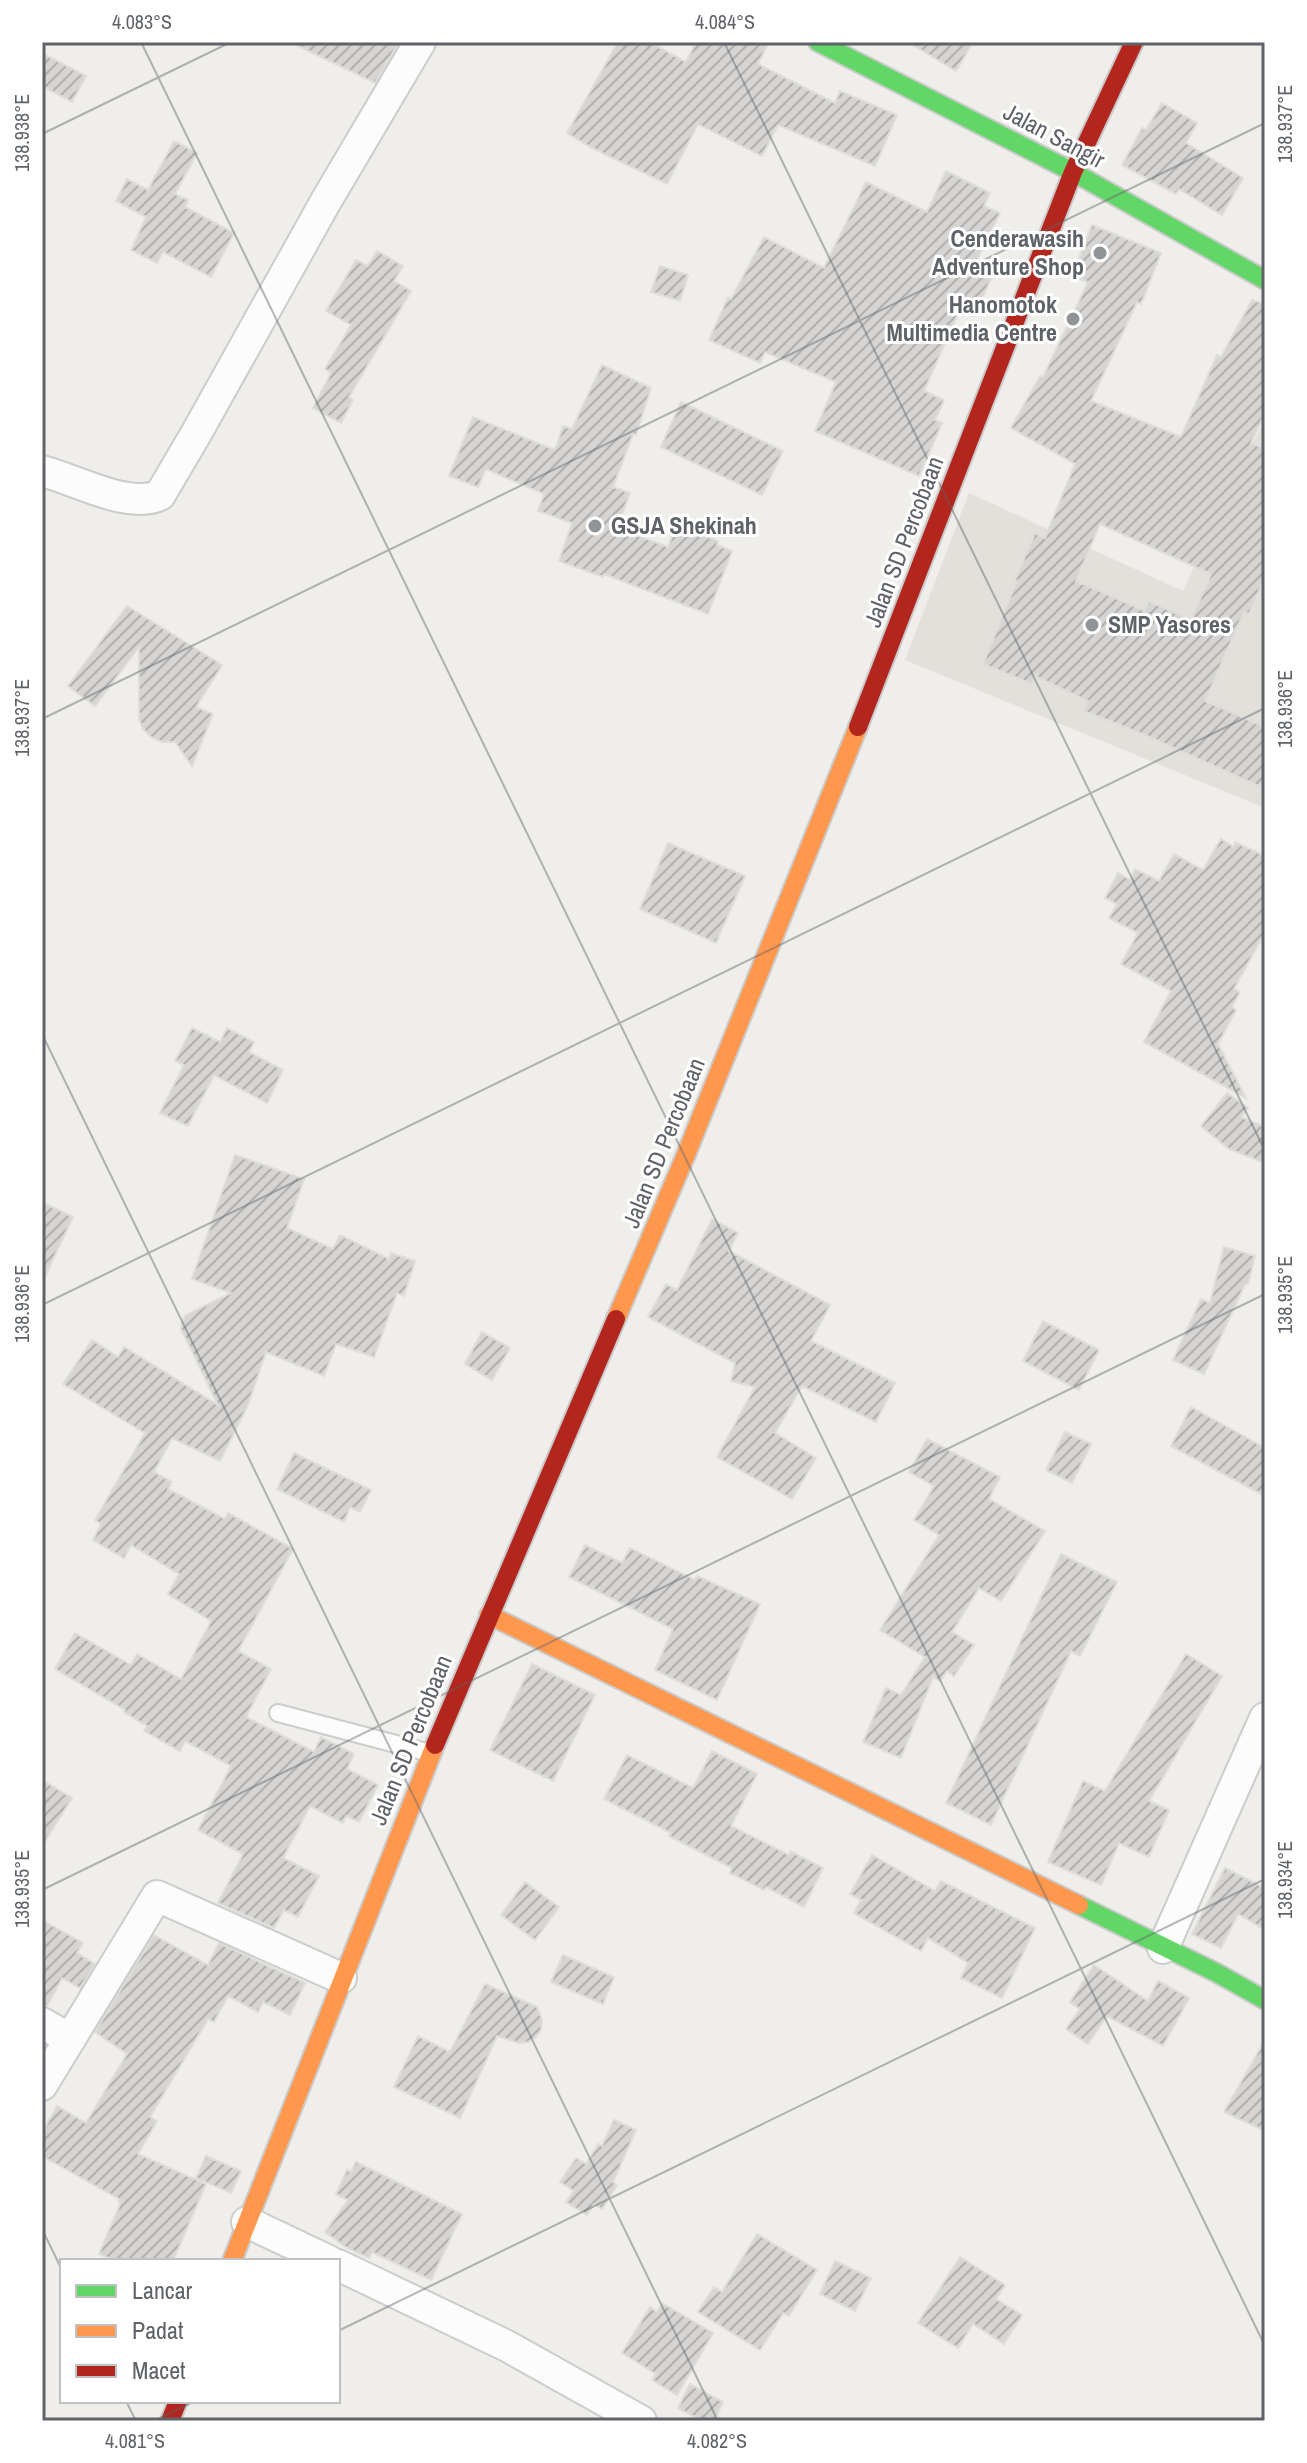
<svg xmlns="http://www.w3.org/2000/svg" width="1307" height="2463" viewBox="0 0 1307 2463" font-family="'Archivo Narrow',sans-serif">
	<defs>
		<pattern id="building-hatch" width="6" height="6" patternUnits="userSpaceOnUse" patternTransform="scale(2)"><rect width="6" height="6" fill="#d6d5d3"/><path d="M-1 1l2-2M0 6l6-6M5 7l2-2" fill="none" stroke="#b1b0af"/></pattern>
	</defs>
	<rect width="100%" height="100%" fill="#efeeea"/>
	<!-- education -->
	<path fill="#e2e0da" d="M1265,420V808L905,660L969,493L1183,591L1238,471Z"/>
	<!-- building -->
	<g fill="url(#building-hatch)" stroke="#deddd9" stroke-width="2" fill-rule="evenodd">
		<path d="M290,42H399L375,83Z"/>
		<path d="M618,42H649L686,62L696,42H769L758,64L835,103L840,91L897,115L875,166L778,125L762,156L698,124L667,184L592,148L567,133Z"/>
		<path d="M908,42H973L956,71Z"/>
		<path d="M42,53L86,76L72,102L42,86Z"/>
		<path d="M1162,103L1197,123L1186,143L1243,178L1222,215L1179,189L1176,194L1122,165L1142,128L1146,130Z"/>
		<path d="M174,141L197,153L175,194L188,200L185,207L234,233L211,277L163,252L157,263L131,250L146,217L116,201L127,179L148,190Z"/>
		<path d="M946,171L990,193L984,206L1000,213L972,270L991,279L974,316L960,309L924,391L944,400L935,420L942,423L919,476L815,431L836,382L765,352L760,363L709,340L728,297L731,299L764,237L824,268L866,182L927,212Z"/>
		<path d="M1092,225L1161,253L1141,304L1137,302L1091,401L1181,437L1217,355L1221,357L1252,300L1265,304V413L1251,443L1265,449V577L1249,614L1244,612L1205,701L1265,727V786L1261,784V787L1145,735L1084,711L1088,701L1035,676L1032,684L983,664L1017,581L1015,580L1035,533L1045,538L1075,464L1011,428L1040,376L1043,377L1088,282L1072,276ZM1100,524L1211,574L1191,620L1149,601L1145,611L1076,581Z"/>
		<path d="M377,251L403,266L394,281L411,291L349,397L353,400L341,423L313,408L331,373L325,369L351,325L326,311L356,260L368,266Z"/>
		<path d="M660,266L688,275L680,301L651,292Z"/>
		<path d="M602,365L651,388L636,435L633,434L613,487L630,493L617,528L668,547L676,525L718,541L717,545L732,551L708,614L604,574L603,577L559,561L572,523L538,511L544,494L486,469L478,487L449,476L473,417L555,450L563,426L572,429Z"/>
		<path d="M681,402L783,451L762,495L661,447Z"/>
		<path d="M127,606L222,665L196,707L213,714L192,766L175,742H162L151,737L143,729L139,719V647L95,706L68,686Z"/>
		<path d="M1221,839L1234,847L1235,842L1265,856V932L1234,989L1240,992L1232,1007L1236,1010L1218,1044L1246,1098L1144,1042L1171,991L1121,964L1138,933L1109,918L1117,904L1105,898L1118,873L1130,880L1135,869L1159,881L1174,854L1203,870Z"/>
		<path d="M668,843L745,876L716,943L640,909Z"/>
		<path d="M192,1028L220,1042L227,1028L254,1042L249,1052L283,1070L267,1103L214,1075L188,1126L160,1113L184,1065L175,1061Z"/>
		<path d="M1227,1093L1248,1108L1241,1117L1265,1127V1163L1229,1149L1201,1126Z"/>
		<path d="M235,1155L304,1179L287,1228L333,1249L340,1235L389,1259L391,1253L415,1261L404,1296L397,1293L374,1357L336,1344L324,1376L266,1352L248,1405L220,1461L172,1438L154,1472L172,1482L168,1489L225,1519L228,1513L293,1549L238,1651L271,1669L246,1717L314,1752L321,1737L354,1754L347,1769L378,1785L359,1822L346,1816L343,1823L310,1806L283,1858L319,1876L298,1917L284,1910L274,1928L218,1903L243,1854L198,1830L231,1766L185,1741L180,1751L144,1731L147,1726L124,1712L125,1710L55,1669L75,1633L131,1665L137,1654L181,1679L211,1621L168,1594L179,1574L131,1545L124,1558L93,1540L101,1524L95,1520L145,1433L63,1384L92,1340L118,1357L124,1347L218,1405L181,1329L182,1322L186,1315L231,1293L192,1279Z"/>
		<path d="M42,1202L73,1217L42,1283Z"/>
		<path d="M712,1219L738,1233L729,1251L830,1305L811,1341L895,1383L876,1422L802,1386L775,1433L816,1458L792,1499L717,1457L755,1387L731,1381L735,1363L648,1317L666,1284L677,1290Z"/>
		<path d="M1224,1247L1255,1256L1248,1284H1245L1204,1374L1173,1360L1201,1299L1210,1303Z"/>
		<path d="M1043,1321L1099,1350L1079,1390L1023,1361Z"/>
		<path d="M482,1332L510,1348L492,1380L465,1364Z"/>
		<path d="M1191,1407L1265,1448V1496L1171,1446Z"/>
		<path d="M1065,1432L1091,1444L1072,1483L1046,1470Z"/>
		<path d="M927,1439L1000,1477L989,1499L1045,1531L1001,1601L979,1588L952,1632L974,1645L954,1676L947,1671L940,1681L933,1677L901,1758L863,1742L886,1688L901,1695L925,1657L880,1630L939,1535L914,1520L934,1486L909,1472Z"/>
		<path d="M294,1453L371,1490L360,1512L350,1507L344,1522L277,1489Z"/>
		<path d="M585,1545L622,1563L630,1548L695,1580L697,1576L760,1604L717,1700L655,1670L673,1629L569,1577Z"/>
		<path d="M1061,1554L1117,1582L1080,1656L1071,1651L991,1825L946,1803Z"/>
		<path d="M1186,1654L1222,1676L1149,1801L1169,1810L1149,1857L1119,1843L1101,1885L1048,1862L1083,1781L1105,1791Z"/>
		<path d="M532,1664L595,1695L553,1781L490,1750Z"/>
		<path d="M712,1751L757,1774L731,1826L789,1855L790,1851L823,1868L804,1907L766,1887L764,1890L730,1873L732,1868L669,1836L671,1833L604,1799L627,1755L693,1788Z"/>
		<path d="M42,1780L72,1798L42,1846Z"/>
		<path d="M872,1855L935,1891L941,1881L1035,1928L1002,1998L961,1978L968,1963L928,1938L921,1951L854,1913L861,1900L850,1894Z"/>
		<path d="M1225,1868L1265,1888V1930L1238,1914L1221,1948L1192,1934Z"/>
		<path d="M525,1882L559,1907L535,1940L501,1915Z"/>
		<path d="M42,1920L83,1943L77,1953L95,1964L80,1988L62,1978L47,2006L42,2005Z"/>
		<path d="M154,1935L208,1965L219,1943L305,1983L290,2015L263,2002L258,2012L228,1996L214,2022L208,2019L150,2117L157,2121L138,2154L206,2184L173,2261H115L99,2254L121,2202L118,2201L119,2199L42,2156V2133L57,2106L86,2123L127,2054L95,2032Z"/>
		<path d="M563,1955L614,1977L603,2004L551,1982Z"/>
		<path d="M1094,1965L1148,2001L1158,1981L1189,1998L1163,2046L1107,2016L1088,2044L1066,2029L1080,2009L1070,2002Z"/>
		<path d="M485,1984L537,2007L542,2020L541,2030L536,2037L528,2042L519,2043L497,2036L460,2118L394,2087L418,2036L450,2052Z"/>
		<path d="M1265,2040V2131L1224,2112Z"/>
		<path d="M614,2120L636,2130L613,2182L617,2185L602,2209L594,2204L587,2215L566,2202L574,2191L560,2182L576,2158L586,2164L598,2144L602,2146Z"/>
		<path d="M206,2156L241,2171L231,2193L196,2178Z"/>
		<path d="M356,2162L462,2214L431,2280L372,2252L369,2258L347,2248L325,2232L348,2200L336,2194L347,2170L351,2172Z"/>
		<path d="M757,2234L817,2270L789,2316L783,2313L760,2350L698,2312L714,2287L722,2292Z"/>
		<path d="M960,2257L1005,2285L996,2299L1022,2315L1004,2344L973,2324L958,2348L918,2323Z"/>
		<path d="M835,2261L871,2278L855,2311L820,2294Z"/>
		<path d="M662,2303L713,2333L677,2395L652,2380L656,2374L622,2353L650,2307L657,2312Z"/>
		<path d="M690,2384L723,2402L714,2421H702L678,2408Z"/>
	</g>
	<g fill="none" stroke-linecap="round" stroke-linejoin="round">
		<defs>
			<path id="lane" d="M278,1713L430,1753"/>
			<g id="street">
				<path d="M42,471C75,479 128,510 160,495L197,432L326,201L420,42"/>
				<path d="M1163,1948L1265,1718"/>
				<path d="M42,2023L70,2039"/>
				<path d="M42,2085L157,1896L341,1978"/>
				<path d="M247,2222L329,2261"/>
				<path d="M338,2265L507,2346L641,2421"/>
			</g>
			<g id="fast">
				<path d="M818,42L1073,172L1265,280"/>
				<path d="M1079,1905L1217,1973L1265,2000"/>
			</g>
			<g id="slow">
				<path d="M616,1319L685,1157L858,727"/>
				<path d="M489,1615L1079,1905"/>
				<path d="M232,2261L435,1745"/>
			</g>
			<g id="jam">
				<path d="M858,727L1073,172L1134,42"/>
				<path d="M435,1745L616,1319"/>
				<path d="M170,2421L178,2401"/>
			</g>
		</defs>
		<!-- lane casing -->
		<use href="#lane" stroke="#cbcccc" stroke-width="20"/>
		<!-- street casing -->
		<use href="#street" stroke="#cbcccc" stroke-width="34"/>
		<!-- fast casing -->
		<use href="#fast" stroke="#cacacb" stroke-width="22"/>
		<!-- slow casing -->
		<use href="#slow" stroke="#cacacb" stroke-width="22"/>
		<!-- jam casing -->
		<use href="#jam" stroke="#cacacb" stroke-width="22"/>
		<!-- lane -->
		<use href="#lane" stroke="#fdfcfc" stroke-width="16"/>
		<!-- street -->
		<use href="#street" stroke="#fdfcfc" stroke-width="30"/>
		<!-- fast -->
		<use href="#fast" stroke="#63d668" stroke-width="18"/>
		<!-- slow -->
		<use href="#slow" stroke="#ff974d" stroke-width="18"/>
		<!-- jam -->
		<use href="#jam" stroke="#b3261e" stroke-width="18"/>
	</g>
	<!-- ticks -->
	<path fill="none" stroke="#5f6368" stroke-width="2" stroke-opacity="0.45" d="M141,42L1265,2346M724,42L1265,1151M42,134L231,42M42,719L1265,123M42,1034L718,2421M42,1305L1265,708M42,1890L1265,1294M42,2229L62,2270M338,2331L1265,1879M126,2401L136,2421M154,2421L195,2401"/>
	<!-- markers -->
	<g fill="#919496" stroke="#fff" stroke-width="3">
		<circle cx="1100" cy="253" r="8"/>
		<circle cx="1073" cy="319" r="8"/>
		<circle cx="595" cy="526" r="8"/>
		<circle cx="1092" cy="625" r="8"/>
	</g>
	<g text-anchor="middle" stroke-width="6" stroke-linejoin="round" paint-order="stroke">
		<!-- street labels -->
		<g font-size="24" fill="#5f6368" stroke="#fff">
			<text transform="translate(1054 136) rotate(28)" y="8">Jalan Sangir</text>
			<text transform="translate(904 542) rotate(-69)" y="8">Jalan SD Percobaan</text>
			<text transform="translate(664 1143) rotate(-68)" y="8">Jalan SD Percobaan</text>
			<text transform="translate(411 1740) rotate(-68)" y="8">Jalan SD Percobaan</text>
		</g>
		<!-- poi labels -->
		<g font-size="24" font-weight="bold" fill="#5f6368" stroke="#fff" text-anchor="end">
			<text x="1084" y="247">Cenderawasih<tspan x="1084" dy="28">Adventure Shop</tspan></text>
			<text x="1057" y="313">Hanomotok<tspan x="1057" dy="28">Multimedia Centre</tspan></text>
			<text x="611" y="534" text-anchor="start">GSJA Shekinah</text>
			<text x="1108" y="633" text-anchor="start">SMP Yasores</text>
		</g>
	</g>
	<!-- border -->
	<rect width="1307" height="2463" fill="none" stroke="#ffffff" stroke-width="88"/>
	<!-- legend -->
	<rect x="60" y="2259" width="280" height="144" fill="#ffffff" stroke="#bfc1c3" stroke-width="2"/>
	<rect x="76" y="2285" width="40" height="12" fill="#63d668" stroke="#bfc1c3" stroke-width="2"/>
	<text x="132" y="2299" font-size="24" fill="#5f6368">Lancar</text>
	<rect x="76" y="2325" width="40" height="12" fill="#ff974d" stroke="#bfc1c3" stroke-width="2"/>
	<text x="132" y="2339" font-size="24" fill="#5f6368">Padat</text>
	<rect x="76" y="2365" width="40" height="12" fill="#b3261e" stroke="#bfc1c3" stroke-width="2"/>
	<text x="132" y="2379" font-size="24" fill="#5f6368">Macet</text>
	<rect x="44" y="44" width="1219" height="2375" fill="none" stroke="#5f6368" stroke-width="3"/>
	<g font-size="20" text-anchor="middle" fill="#5f6368">
		<text x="142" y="29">4.083°S</text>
		<text x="725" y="29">4.084°S</text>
		<text transform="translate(1285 124) rotate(-90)" y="7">138.937°E</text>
		<text transform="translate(22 133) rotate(-90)" y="7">138.938°E</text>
		<text transform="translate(1285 709) rotate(-90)" y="7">138.936°E</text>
		<text transform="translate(22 718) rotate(-90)" y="7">138.937°E</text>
		<text transform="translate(1285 1295) rotate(-90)" y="7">138.935°E</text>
		<text transform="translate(22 1304) rotate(-90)" y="7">138.936°E</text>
		<text transform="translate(1285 1880) rotate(-90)" y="7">138.934°E</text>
		<text transform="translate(22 1889) rotate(-90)" y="7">138.935°E</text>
		<text x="135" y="2448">4.081°S</text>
		<text x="717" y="2448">4.082°S</text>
	</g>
</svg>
